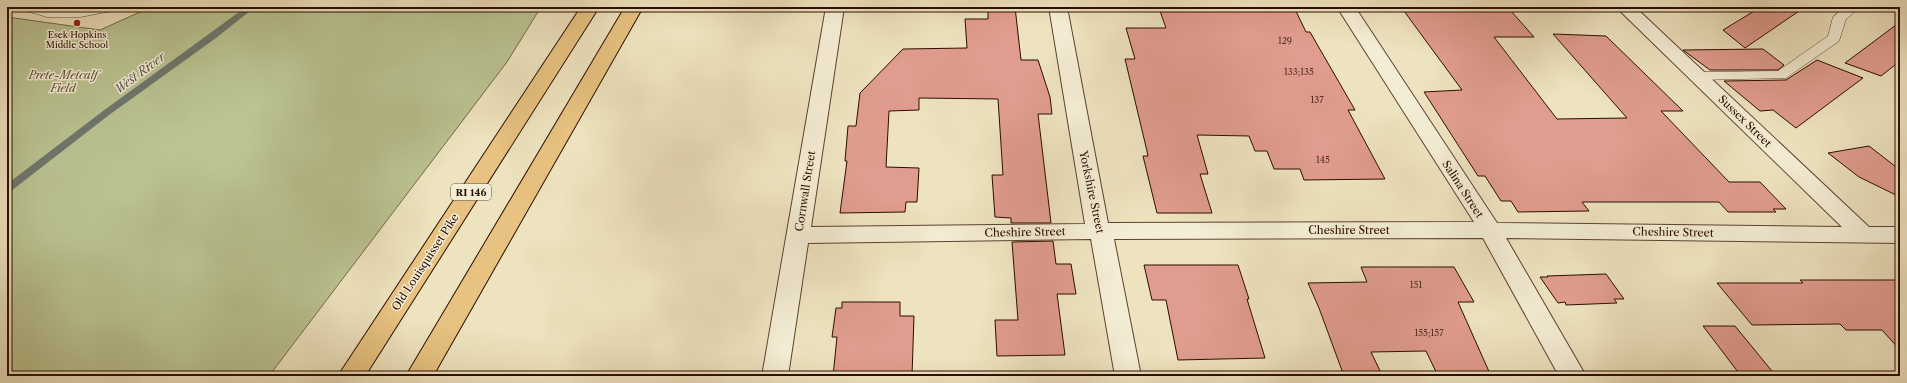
<svg xmlns="http://www.w3.org/2000/svg" width="1907" height="383" viewBox="0 0 1907 383" font-family="'Libre Caslon Text',serif">
	<rect width="100%" height="100%" fill="#eee3bf"/>
	<filter id="stains"><feTurbulence type="fractalNoise" baseFrequency=".005" numOctaves="4"/><feColorMatrix values="0 0 0 0 .2 0 0 0 0 .09 0 0 0 0 .02 0 0 0 .5 -.17"/></filter>
	<radialGradient id="worn" r=".72"><stop offset=".6" stop-color="#630" stop-opacity="0"/><stop offset="1" stop-color="#630" stop-opacity=".3"/></radialGradient>
	<!-- green -->
	<path fill="#bac391" stroke="#726848" d="M151,7H541L507,62L269,376H7V17L100,30Z"/>
	<g fill="none" stroke-linecap="round" stroke-linejoin="round">
		<!-- stream -->
		<path fill="#6e776e" fill-rule="evenodd" d="M246,7H255L216,38L109,115L11,191L7,192V184L103,111Z"/>
	</g>
	<!-- building -->
	<g fill="#e09c8e" stroke="#2b0d00">
		<path d="M988,7H1015L1021,60H1038L1050,97L1052,114H1038L1051,223H1011V218L995,217L992,175H1003L998,99L919,98V110L889,111L886,167L919,168L917,202H906L905,212L840,213L847,161H845L848,126H856L860,93L903,49L967,48L965,19H988Z"/>
		<path d="M1187,7H1294L1306,32H1310L1355,110H1348L1385,179L1304,180L1300,169H1274L1267,151H1255L1249,136L1197,135L1208,174H1200L1212,213H1157L1143,156H1148L1147,151L1125,59H1135L1126,28H1166L1160,11H1187Z"/>
		<path d="M1761,7H1805L1745,48L1723,30Z"/>
		<path d="M1404,11H1511L1534,37H1494L1557,119L1627,118L1553,34L1606,36L1683,111H1661L1729,182H1760L1786,209H1773L1776,212H1728L1719,202H1582L1589,211L1518,212L1511,201H1501L1485,176H1478L1424,92L1462,90Z"/>
		<path d="M1900,22V61L1881,76L1845,63Z"/>
		<path d="M1763,49L1784,65L1778,70H1710L1683,50Z"/>
		<path d="M1817,60L1863,78L1796,128L1773,110L1760,111L1724,81L1786,80Z"/>
		<path d="M1869,146L1900,170V197L1859,177L1828,153Z"/>
		<path d="M1053,241L1056,264H1071L1076,294H1057L1065,355L997,356L995,320H1018L1012,242Z"/>
		<path d="M1144,265H1238L1249,299H1247L1265,358L1178,360L1166,300H1152Z"/>
		<path d="M1361,267H1454L1474,302H1458L1491,376H1438L1426,351L1371,352L1382,375L1344,376L1319,308L1308,283L1367,282Z"/>
		<path d="M1606,274L1624,299H1614L1617,303L1566,305L1565,302L1558,303L1540,277H1548L1547,276Z"/>
		<path d="M1800,280H1900V350L1882,330H1846L1840,324L1752,325L1717,283H1803Z"/>
		<path d="M842,302H900V316H914L912,376H833L837,337H832L836,308H842Z"/>
		<path d="M1703,326H1735L1776,376H1741Z"/>
	</g>
	<g fill="none" stroke-linecap="round" stroke-linejoin="round">
		<defs>
			<g id="lane">
				<path d="M21,7H42L48,9L119,7L117,10L80,17H47L23,10Z"/>
				<path d="M1845,7H1860L1846,19L1839,41L1786,78L1697,80L1692,79L1690,76L1692,73L1697,72L1778,71L1828,36L1833,17Z"/>
			</g>
			<path id="street" d="M826,7H844L811,227L1085,224L1049,7H1067L1108,223L1474,222L1337,7H1355L1497,223L1842,227L1616,7H1635L1869,227H1900V243L1506,238L1586,376H1559L1483,238L1114,239L1141,376H1115L1091,239L808,243L788,376H762Z"/>
			<g id="highway">
				<path d="M581,7H599L365,376H338Z"/>
				<path d="M625,7H643L433,376H406Z"/>
			</g>
		</defs>
		<!-- lane casing -->
		<use href="#lane" stroke="#5c4230" stroke-width="1"/>
		<!-- street casing -->
		<use href="#street" stroke="#5c4230" stroke-width="2"/>
		<!-- highway casing -->
		<use href="#highway" stroke="#2b0d00" stroke-width="2"/>
		<!-- lane -->
		<use href="#lane" fill="#f4edd5" fill-rule="evenodd"/>
		<!-- street -->
		<use href="#street" fill="#f4edd5" fill-rule="evenodd"/>
		<!-- highway -->
		<use href="#highway" fill="#e7c280" fill-rule="evenodd"/>
	</g>
	<!-- markers -->
	<circle fill="#8f2418" stroke="#f4edd5" stroke-width="1.5" cx="77" cy="23" r="4"/>
	<g text-anchor="middle" stroke-width="3" stroke-linejoin="round" paint-order="stroke">
		<!-- far-poi labels -->
		<g font-size="9" fill="#2b0d00" stroke="#f4edd5">
			<text x="77" y="38">Esek Hopkins<tspan x="77" dy="10">Middle School</tspan></text>
		</g>
		<!-- number labels -->
		<g font-size="9" fill="#583124">
			<text x="1285" y="44">129</text>
			<text x="1299" y="75">133;135</text>
			<text x="1317" y="103">137</text>
			<text x="1323" y="163">145</text>
			<text x="1416" y="288">151</text>
			<text x="1429" y="336">155;157</text>
		</g>
		<!-- shield labels -->
		<rect fill="#f4edd5" stroke="#675040" stroke-width="1" x="451" y="184" width="40" height="16" rx="3"/>
		<g font-size="10" font-weight="bold" fill="#2b0d00">
			<text x="471" y="196">RI 146</text>
		</g>
		<!-- park labels -->
		<g font-size="11" font-style="italic" fill="#5d4d33" stroke="#f4edd5">
			<text x="63" y="79">Prete-Metcalf<tspan x="63" dy="13">Field</tspan></text>
		</g>
		<!-- street labels -->
		<g font-size="11" fill="#2b0d00" stroke="#f4edd5">
			<text transform="translate(1745 121) rotate(44)" y="4">Sussex Street</text>
			<text transform="translate(1463 189) rotate(57)" y="4">Salina Street</text>
			<text transform="translate(805 191) rotate(-81)" y="4">Cornwall Street</text>
			<text transform="translate(1092 192) rotate(78)" y="4">Yorkshire Street</text>
			<text x="1349" y="234">Cheshire Street</text>
			<text transform="translate(1025 232) rotate(-1)" y="4">Cheshire Street</text>
			<text transform="translate(1673 232) rotate(1)" y="4">Cheshire Street</text>
			<text transform="translate(425 262) rotate(-57)" y="4">Old Louisquisset Pike</text>
		</g>
		<!-- water labels -->
		<g font-size="12" font-style="italic" fill="#575349" stroke="#f4edd5">
			<text transform="translate(140 73) rotate(-37)" y="4">West River</text>
		</g>
	</g>
	<!-- margin -->
	<rect width="1907" height="383" fill="none" stroke="#eee3bf" stroke-width="24"/>
	<rect x="8" y="8" width="1891" height="367" fill="none" stroke="#2b0d00" stroke-width="2"/>
	<rect x="12" y="12" width="1883" height="359" fill="none" stroke="#2b0d00"/>
	<rect width="100%" height="100%" filter="url(#stains)"/>
	<rect width="100%" height="100%" fill="url(#worn)"/>
</svg>
